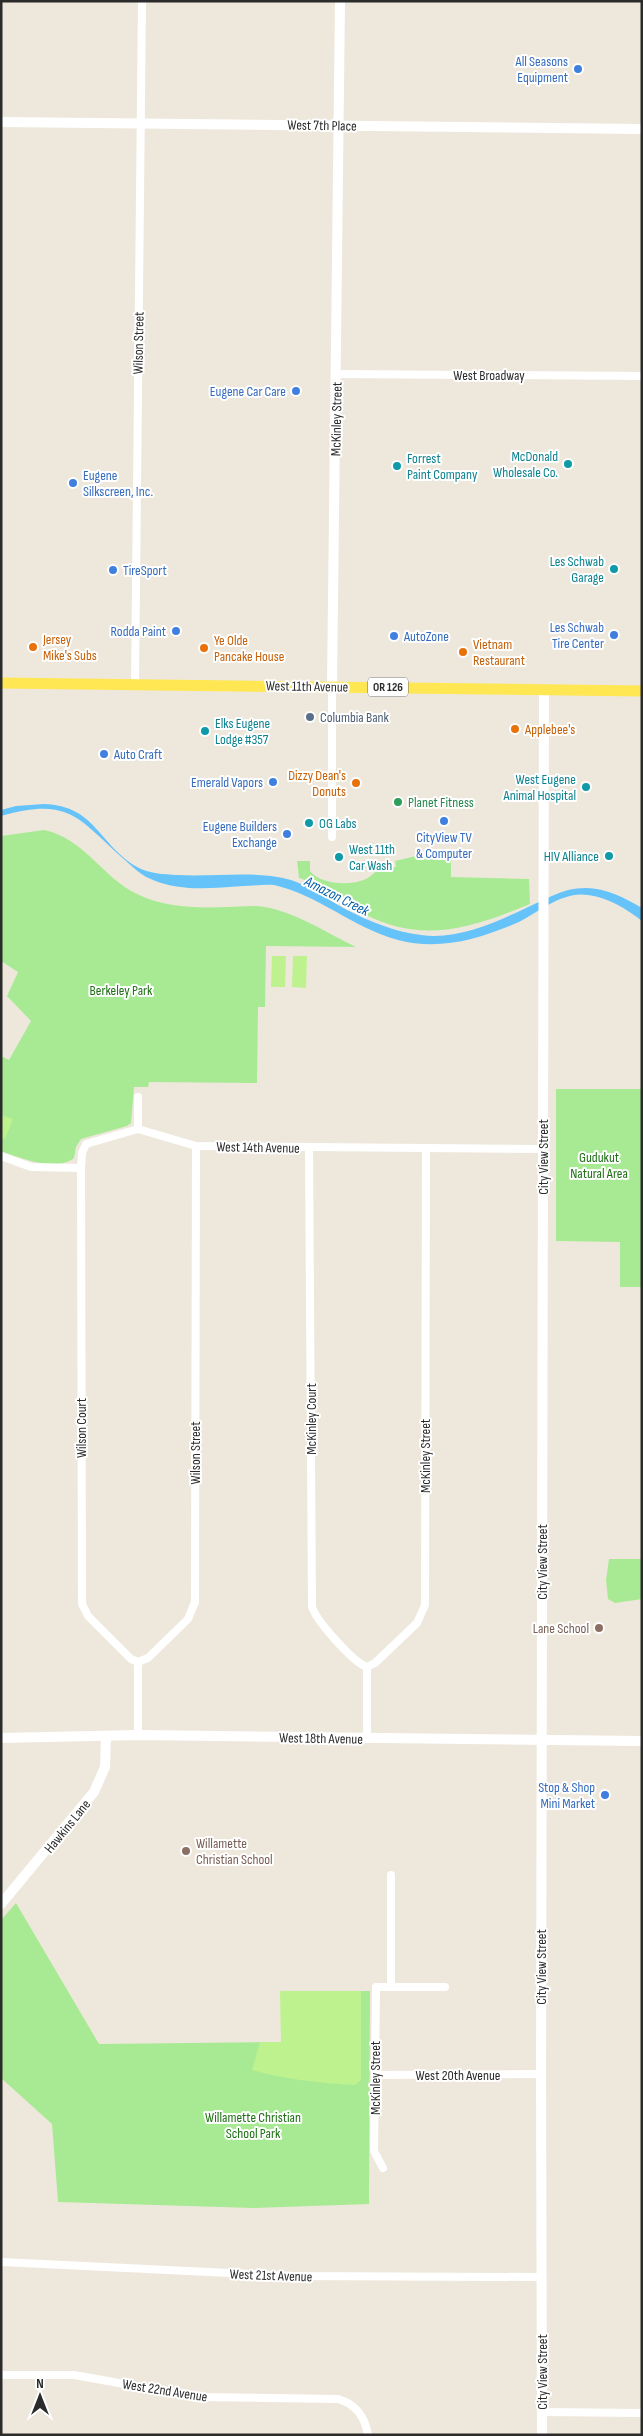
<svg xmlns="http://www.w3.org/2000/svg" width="643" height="2436" viewBox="0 0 643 2436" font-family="'Sofia Sans Condensed',sans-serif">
	<rect width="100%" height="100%" fill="#eee8dc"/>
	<!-- green -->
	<g fill="#a8ea93">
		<path d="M44,830C84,838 103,878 137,894C165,908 197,908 227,907C239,907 253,905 265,907C297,913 327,933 356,947L266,946L265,1007H258L257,1083L149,1082L148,1087H134L131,1123L127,1126L81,1139L76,1147L74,1158C57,1172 19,1158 1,1151V1056L9,1060L31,1021L7,996L18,972L1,961V836Z"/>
		<path d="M445,849L446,856H451V877L529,879L530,904C471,928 423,945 362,913C343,902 319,884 299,878L297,861H310V871C321,885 351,886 366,879C372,876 377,870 382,866L396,867L395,861Z"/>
		<path d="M556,1089H642V1287H620V1242L556,1241Z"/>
		<path d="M609,1559H642V1599L615,1603L608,1599L606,1580Z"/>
		<path d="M16,1903L99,2044L281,2042L317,1991H370L369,2204L253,2208L58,2202L52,2124L1,2078V1920Z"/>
	</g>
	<!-- pitch -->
	<g fill="#bef28e">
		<path d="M272,956H286L285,987H271Z"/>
		<path d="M293,956H307L306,988L292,987Z"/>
		<path d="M1,1115L13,1119L5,1139L1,1137Z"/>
		<path d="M280,1991H361V2080L355,2085C320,2083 286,2080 252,2070L260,2042H281Z"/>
	</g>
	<!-- water -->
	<path fill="#65c3fa" d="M44,804C96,806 98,844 137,867C149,874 164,874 177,875C212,877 249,871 283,878C307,883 325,898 347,910C369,921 395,932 421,935C457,940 494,923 526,908C547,899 562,888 586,888C606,888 625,898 642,908V921C627,909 607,897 588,895C563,891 540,911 519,922C480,939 440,951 398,940C353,928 319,895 274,885C264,884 253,886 243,886C213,888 182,892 153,880C142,876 135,869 126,861C78,819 71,796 1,816V810L16,806Z"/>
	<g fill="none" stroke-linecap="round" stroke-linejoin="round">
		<!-- street -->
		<g stroke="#fff" stroke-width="8">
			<path d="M336,374L642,376"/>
			<path d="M135,684L142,1"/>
			<path d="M332,837V686"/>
			<path d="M138,1129V1097"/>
			<path d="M309,1148L312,1606C315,1620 354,1663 367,1667"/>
			<path d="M1,1156L31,1167L81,1168L82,1153L86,1144L138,1129L196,1146L543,1149"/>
			<path d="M81,1168L82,1604L88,1616L131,1659L138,1662"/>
			<path d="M138,1735V1662L148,1658L188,1619L195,1602L196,1146"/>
			<path d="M367,1739V1667L375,1663L417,1623L425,1605L426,1149"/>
			<path d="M391,1987V1875"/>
			<path d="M375,2075L541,2074"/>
			<path d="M383,2168L374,2151L376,1987H445"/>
			<path d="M1,2262L292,2276L541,2277"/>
			<path d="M1,2375H74L198,2397L338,2399C356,2404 365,2417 368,2435"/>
			<path d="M543,2412L642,2413"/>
		</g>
		<!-- secondary -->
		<g stroke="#fff" stroke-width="10">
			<path d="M1,122L642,129"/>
			<path d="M332,686L340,1"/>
			<path d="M1,1738L138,1735L642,1741"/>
			<path d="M1,1904L94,1792L105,1767L106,1736"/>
			<path d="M542,2435L541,2074L544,690"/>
		</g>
		<!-- primary -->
		<path stroke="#fee752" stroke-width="11" d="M1,683L642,691"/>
	</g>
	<!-- markers -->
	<g fill="#3f7fe0" stroke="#fff" stroke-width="2">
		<circle cx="578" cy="69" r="5"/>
		<circle cx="296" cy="391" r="5"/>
		<circle cx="73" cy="483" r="5"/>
		<circle cx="113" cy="570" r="5"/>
		<circle cx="176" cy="631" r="5"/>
		<circle cx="614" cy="635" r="5"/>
		<circle cx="394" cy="636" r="5"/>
		<circle cx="104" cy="754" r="5"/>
		<circle cx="273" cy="782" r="5"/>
		<circle cx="444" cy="821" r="5"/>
		<circle cx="287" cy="834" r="5"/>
		<circle cx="605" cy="1795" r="5"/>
	</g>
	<g fill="#0f9aa8" stroke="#fff" stroke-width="2">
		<circle cx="568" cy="464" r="5"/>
		<circle cx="397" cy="466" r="5"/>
		<circle cx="614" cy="569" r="5"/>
		<circle cx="205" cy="731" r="5"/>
		<circle cx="586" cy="787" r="5"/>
		<circle cx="309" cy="823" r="5"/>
		<circle cx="609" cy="856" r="5"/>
		<circle cx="339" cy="857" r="5"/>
	</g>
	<g fill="#e8710a" stroke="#fff" stroke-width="2">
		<circle cx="33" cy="647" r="5"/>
		<circle cx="204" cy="648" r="5"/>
		<circle cx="463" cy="652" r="5"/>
		<circle cx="515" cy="729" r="5"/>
		<circle cx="356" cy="783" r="5"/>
	</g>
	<circle fill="#5c6f8a" stroke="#fff" stroke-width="2" cx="310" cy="717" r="5"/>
	<circle fill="#2e9e5b" stroke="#fff" stroke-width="2" cx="398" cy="802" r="5"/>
	<g fill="#8d6e63" stroke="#fff" stroke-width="2">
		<circle cx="599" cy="1628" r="5"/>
		<circle cx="186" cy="1851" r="5"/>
	</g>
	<g text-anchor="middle" stroke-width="4" stroke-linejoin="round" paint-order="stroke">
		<!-- shield labels -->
		<rect fill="#fff" stroke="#6b6b6b" stroke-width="1" x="368" y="677.5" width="40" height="19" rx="4"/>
		<g font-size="12" font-weight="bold" fill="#2b2b2b">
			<text x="388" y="691">OR 126</text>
		</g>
		<!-- shop labels -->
		<g font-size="14" fill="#366cbe" stroke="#fff" text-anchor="end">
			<text x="568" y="66">All Seasons<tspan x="568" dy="16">Equipment</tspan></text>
			<text x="286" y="396">Eugene Car Care</text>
			<text x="83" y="480" text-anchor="start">Eugene<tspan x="83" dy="16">Silkscreen, Inc.</tspan></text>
			<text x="123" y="575" text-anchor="start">TireSport</text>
			<text x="604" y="632">Les Schwab<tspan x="604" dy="16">Tire Center</tspan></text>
			<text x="166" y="636">Rodda Paint</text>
			<text x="404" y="641" text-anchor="start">AutoZone</text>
			<text x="114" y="759" text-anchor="start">Auto Craft</text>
			<text x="263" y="787">Emerald Vapors</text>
			<text x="277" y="831">Eugene Builders<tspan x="277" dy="16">Exchange</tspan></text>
			<text x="444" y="842" text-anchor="middle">CityView TV<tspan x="444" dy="16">&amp; Computer</tspan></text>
			<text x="595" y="1792">Stop &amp; Shop<tspan x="595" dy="16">Mini Market</tspan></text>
		</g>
		<!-- street labels -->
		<g font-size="14" fill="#2b2b2b" stroke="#fff">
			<text transform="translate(322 125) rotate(1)" y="5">West 7th Place</text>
			<text transform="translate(138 343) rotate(-89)" y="5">Wilson Street</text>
			<text x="489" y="380">West Broadway</text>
			<text transform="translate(336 419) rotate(-89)" y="5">McKinley Street</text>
			<text transform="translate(307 686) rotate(1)" y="5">West 11th Avenue</text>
			<text transform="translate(258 1147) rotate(1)" y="5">West 14th Avenue</text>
			<text transform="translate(543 1157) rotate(-90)" y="5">City View Street</text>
			<text transform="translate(311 1419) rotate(-90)" y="5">McKinley Court</text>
			<text transform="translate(81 1428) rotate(-90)" y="5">Wilson Court</text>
			<text transform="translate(195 1453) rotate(-90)" y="5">Wilson Street</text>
			<text transform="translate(425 1456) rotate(-90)" y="5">McKinley Street</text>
			<text transform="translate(542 1562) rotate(-90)" y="5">City View Street</text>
			<text transform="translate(321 1738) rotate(1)" y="5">West 18th Avenue</text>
			<text transform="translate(67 1826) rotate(-51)" y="5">Hawkins Lane</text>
			<text transform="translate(541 1967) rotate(-90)" y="5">City View Street</text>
			<text x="458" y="2080">West 20th Avenue</text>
			<text transform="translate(375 2078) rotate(-90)" y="5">McKinley Street</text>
			<text transform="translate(271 2275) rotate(2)" y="5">West 21st Avenue</text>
			<text transform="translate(542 2372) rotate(-90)" y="5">City View Street</text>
			<text transform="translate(165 2390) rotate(9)" y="5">West 22nd Avenue</text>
		</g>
		<!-- culture labels -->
		<g font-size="14" fill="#0d838f" stroke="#fff" text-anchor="end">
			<text x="558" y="461">McDonald<tspan x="558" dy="16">Wholesale Co.</tspan></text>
			<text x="407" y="463" text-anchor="start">Forrest<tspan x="407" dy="16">Paint Company</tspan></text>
			<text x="604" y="566">Les Schwab<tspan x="604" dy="16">Garage</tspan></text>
			<text x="215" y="728" text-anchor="start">Elks Eugene<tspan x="215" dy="16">Lodge #357</tspan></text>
			<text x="576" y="784">West Eugene<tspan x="576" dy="16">Animal Hospital</tspan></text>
			<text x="319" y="828" text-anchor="start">OG Labs</text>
			<text x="349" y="854" text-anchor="start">West 11th<tspan x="349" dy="16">Car Wash</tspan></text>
			<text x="599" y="861">HIV Alliance</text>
		</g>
		<!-- food labels -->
		<g font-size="14" fill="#c56008" stroke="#fff" text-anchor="start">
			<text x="43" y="644">Jersey<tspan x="43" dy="16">Mike's Subs</tspan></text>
			<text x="214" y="645">Ye Olde<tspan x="214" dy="16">Pancake House</tspan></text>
			<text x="473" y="649">Vietnam<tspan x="473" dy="16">Restaurant</tspan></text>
			<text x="525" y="734">Applebee's</text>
			<text x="346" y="780" text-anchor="end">Dizzy Dean's<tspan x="346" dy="16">Donuts</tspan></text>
		</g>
		<!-- service labels -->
		<g font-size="14" fill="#4e5e75" stroke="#fff" text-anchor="start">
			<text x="320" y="722">Columbia Bank</text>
		</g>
		<!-- leisure labels -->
		<g font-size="14" fill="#27864d" stroke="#fff" text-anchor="start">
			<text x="408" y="807">Planet Fitness</text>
		</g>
		<!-- park labels -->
		<g font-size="14" fill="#1d7013" stroke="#fff">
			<text x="121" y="995">Berkeley Park</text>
			<text x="599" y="1162">Gudukut<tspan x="599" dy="16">Natural Area</tspan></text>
			<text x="253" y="2122">Willamette Christian<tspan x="253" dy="16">School Park</tspan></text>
		</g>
		<!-- education labels -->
		<g font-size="14" fill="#785e54" stroke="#fff" text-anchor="end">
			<text x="589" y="1633">Lane School</text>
			<text x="196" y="1848" text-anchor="start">Willamette<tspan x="196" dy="16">Christian School</tspan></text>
		</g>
		<!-- water labels -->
		<g font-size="15" font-style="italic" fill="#015ea9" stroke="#fff">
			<text transform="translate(337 896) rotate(27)" y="5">Amazon Creek</text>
		</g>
	</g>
	<!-- border -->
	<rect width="643" height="2436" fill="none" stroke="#2b2b2b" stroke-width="5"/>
	<!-- north arrow -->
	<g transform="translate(40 2396)" stroke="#ffffff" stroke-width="4" paint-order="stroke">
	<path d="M0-4L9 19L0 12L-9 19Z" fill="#2b2b2b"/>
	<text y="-8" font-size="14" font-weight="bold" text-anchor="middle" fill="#2b2b2b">N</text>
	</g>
</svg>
